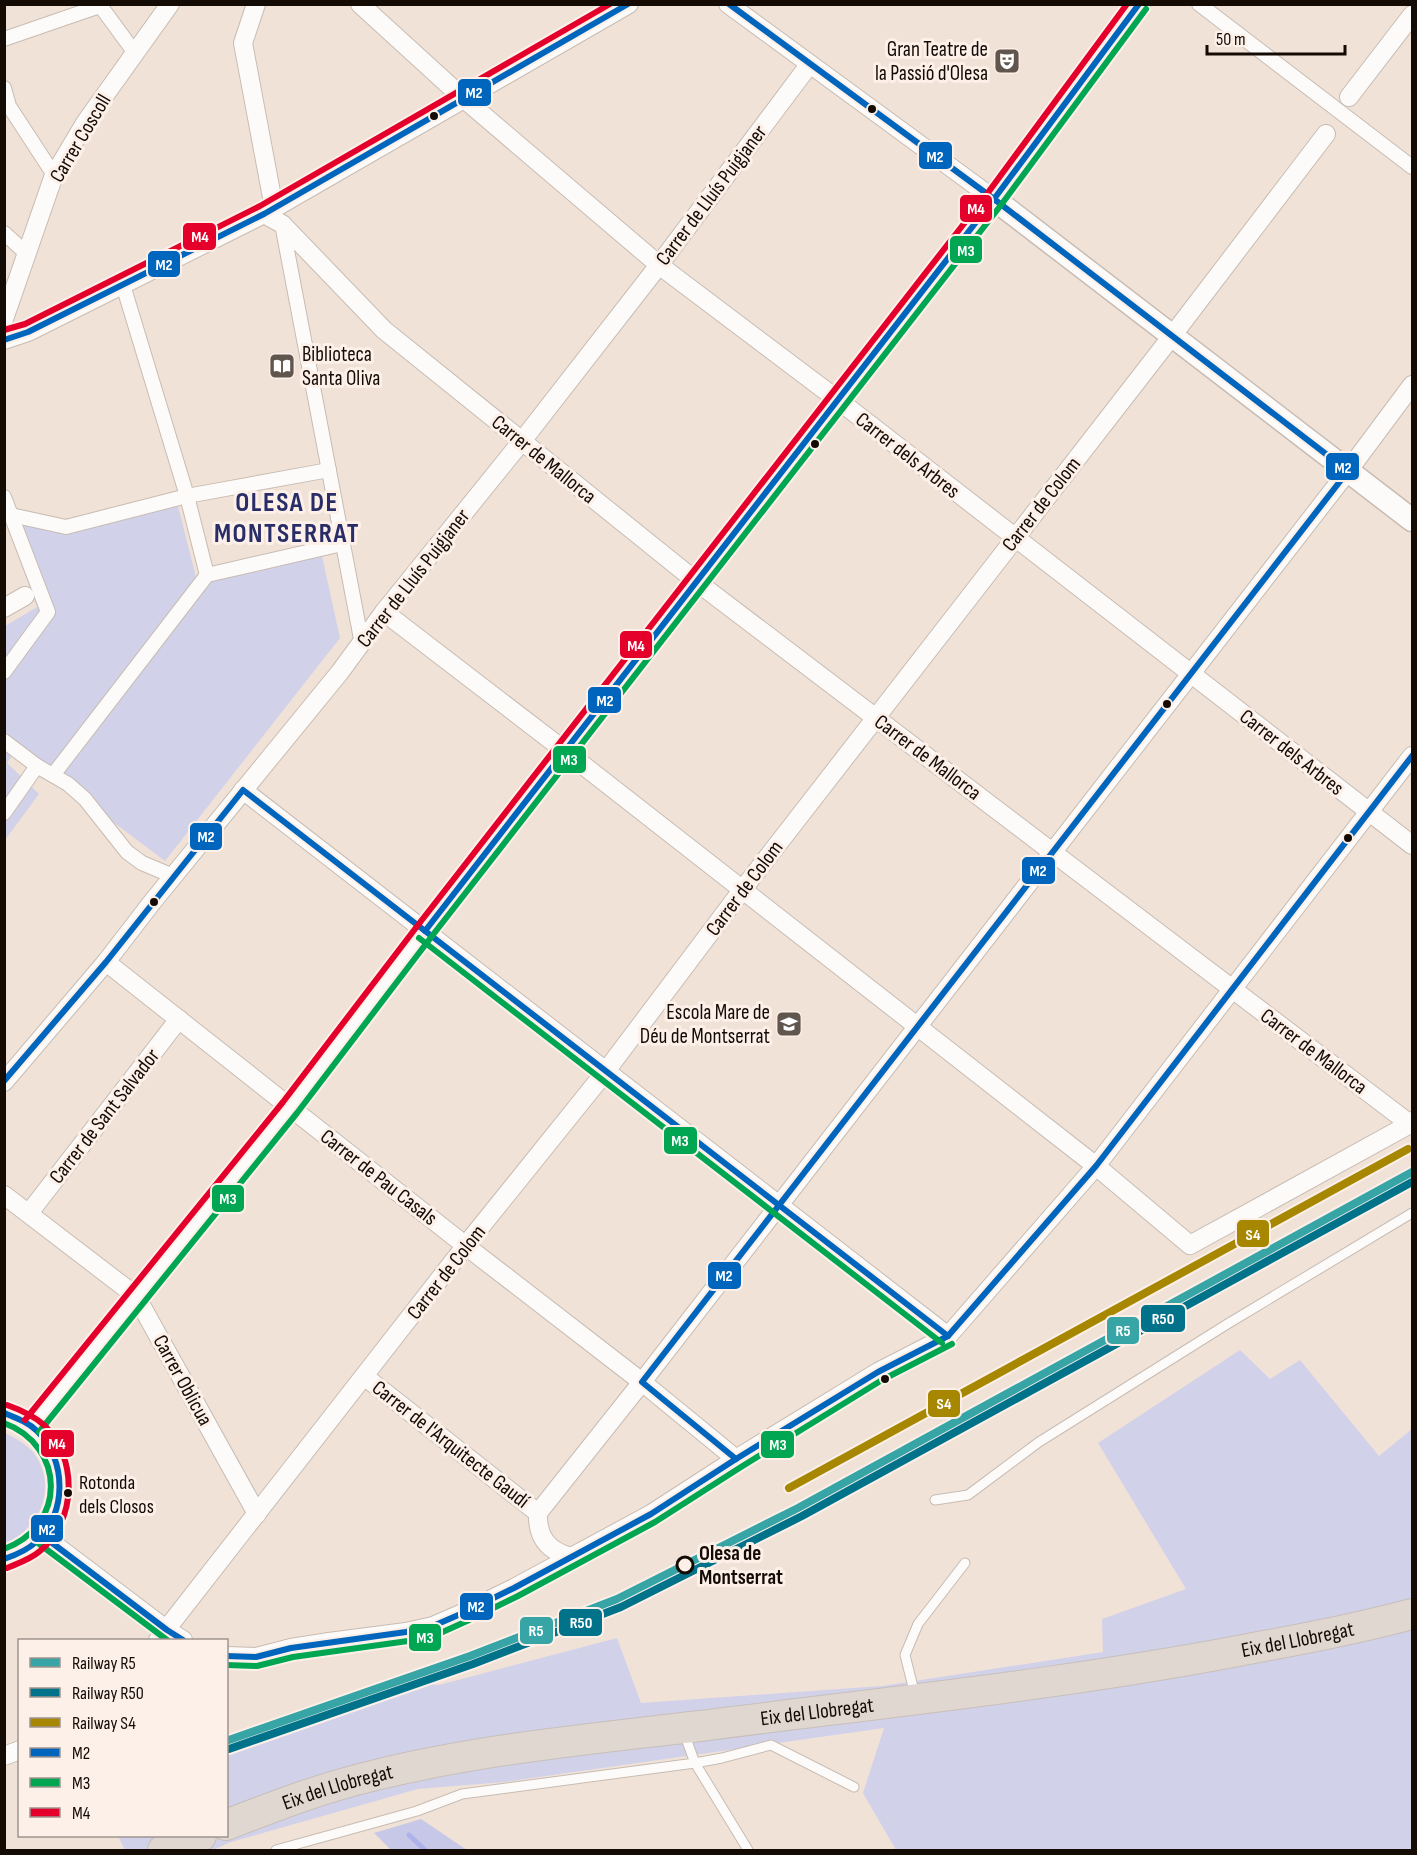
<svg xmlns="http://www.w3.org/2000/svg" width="1417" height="1855" viewBox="0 0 1417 1855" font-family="'Sofia Sans Condensed',sans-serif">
	<rect width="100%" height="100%" fill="#f1e2d7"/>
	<!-- green -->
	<g fill="#d2d1ea">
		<path d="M178,506L196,577L320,547L340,638L165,861L16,749L7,763L39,794L5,840V626L37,607L5,519L61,528Z"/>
		<path d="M1240,1350L1270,1379L1300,1360L1379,1456L1412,1429V1850H896L863,1793L884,1728L504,1782L418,1789L231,1842L213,1850H125L118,1836H226L227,1753L236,1741L414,1682L439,1685L617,1638L641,1703L882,1686L1103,1652L1102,1619L1186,1589L1098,1443Z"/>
		<path d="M5,1433C15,1438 24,1443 32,1451C59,1484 41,1529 5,1543Z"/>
	</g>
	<!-- forest -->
	<path fill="#c7c7e8" d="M421,1819L467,1850H391L374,1833Z"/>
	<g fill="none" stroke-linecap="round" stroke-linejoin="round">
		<!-- stream -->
		<path stroke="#aeb2eb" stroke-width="5" d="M409,1835L425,1850"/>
		<defs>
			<g id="service">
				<path d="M935,1500L968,1495L1039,1442L1229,1323L1412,1213"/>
				<path d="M915,1695L905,1655L918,1624L965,1563"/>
				<path d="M684,1733L695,1763L748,1850"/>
				<path d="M276,1850L417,1811L462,1794L695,1763L722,1758L771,1745L854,1787"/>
			</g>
			<g id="pedestrian">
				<path d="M99,4L135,53"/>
				<path d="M1199,4L1412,167"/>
				<path d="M4,39L100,6"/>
				<path d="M4,88L9,106L54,175"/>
				<path d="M282,224L362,644"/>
				<path d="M4,233L27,254"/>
				<path d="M123,285L187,496L207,575"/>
				<path d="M4,497L48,612L4,672"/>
				<path d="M11,515L66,527L187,496L329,470"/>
				<path d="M4,741L37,766L68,784L85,799L127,852L142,863L173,876"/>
				<path d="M53,775L207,575L342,544"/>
				<path d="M4,813L37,766"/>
			</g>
			<g id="minor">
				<path d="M256,4L243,43L274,208"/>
				<path d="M360,4L463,98L659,265L838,400L1412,845"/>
				<path d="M728,4L994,199"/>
				<path d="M1349,97L1412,15"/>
				<path d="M264,214L282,224L384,330L697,582L1410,1124"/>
				<path d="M4,319L54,175L85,123L170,4"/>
				<path d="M4,340L28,332L264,214L629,4"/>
				<path d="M4,608L25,596"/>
				<path d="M384,612L565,751L1096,1166L1190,1245L1410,1124L1412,1121"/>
				<path d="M243,790L948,1336"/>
				<path d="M106,962L466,1246L642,1382L736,1459"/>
				<path d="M4,1082L106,962L153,901L340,672L384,612L522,441L659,265L809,65"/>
				<path d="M4,1195L136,1296L257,1514"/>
				<path d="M29,1213L179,1019"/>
				<path d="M364,1376L538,1513"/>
				<path d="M43,1536L167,1630L183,1640"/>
				<path d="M571,1557C548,1551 537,1537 538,1513L642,1382L1348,471L1412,385"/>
				<path d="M158,1640L470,1240L606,1071L743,889L1172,336L1326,134"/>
				<path d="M226,1656L256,1657L291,1648L329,1642L406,1632L433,1626L463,1613L514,1588L651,1514L736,1459L878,1372L948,1336L1096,1166L1412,756"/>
				<path d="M4,1756L20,1750"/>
			</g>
			<g id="tertiary">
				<path d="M994,199L1412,520"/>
				<path d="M4,1413C58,1425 77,1495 43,1535C33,1548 19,1554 4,1559"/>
				<path d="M32,1426L290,1108L425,931L994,199L1139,4"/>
			</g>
			<g id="trunk">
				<path id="s1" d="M226,1825C275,1806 324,1787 376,1775C482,1749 591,1739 700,1726C888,1702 1077,1683 1264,1646C1314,1637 1363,1627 1412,1614"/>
				<path d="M163,1850L201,1836"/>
			</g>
		</defs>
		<!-- service casing -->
		<use href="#service" stroke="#c7bcb3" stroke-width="11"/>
		<!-- pedestrian casing -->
		<use href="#pedestrian" stroke="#c7bcb3" stroke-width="16"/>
		<!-- minor casing -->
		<use href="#minor" stroke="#c7bcb3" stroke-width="20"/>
		<!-- tertiary casing -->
		<use href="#tertiary" stroke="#c7bcb3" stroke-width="25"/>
		<!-- trunk casing -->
		<use href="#trunk" stroke="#c7bfba" stroke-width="32"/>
		<!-- service -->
		<use href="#service" stroke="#fdfbf9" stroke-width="9"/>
		<!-- pedestrian -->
		<use href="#pedestrian" stroke="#fdfbf9" stroke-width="14"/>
		<!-- minor -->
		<use href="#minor" stroke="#fdfbf9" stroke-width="18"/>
		<!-- tertiary -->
		<use href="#tertiary" stroke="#fdfbf9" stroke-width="22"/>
		<!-- trunk -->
		<use href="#trunk" stroke="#e0d7d0" stroke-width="30"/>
		<defs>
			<g id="bus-1">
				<path d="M729,4L994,199L1348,471L642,1382L736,1459"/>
				<path d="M4,340L28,332L264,214L628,4"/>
				<path d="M425,931L994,199L1139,4"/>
				<path d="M4,1081L106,962L243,790L948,1336"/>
				<path d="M4,1413C16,1418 28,1422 37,1431C67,1460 67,1513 37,1541C28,1550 16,1555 4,1559"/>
				<path d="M43,1536L167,1630L183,1640"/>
				<path d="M226,1656L256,1657L291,1648L406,1632L433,1626L463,1613L514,1588L651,1514L736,1459L878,1372L948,1336L1096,1166L1412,756"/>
			</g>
			<g id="bus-2">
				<path d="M419,938L942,1343"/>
				<path d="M4,1423C66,1446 67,1526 4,1549"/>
				<path d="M39,1432L297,1113L432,936L1001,205L1146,9"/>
				<path d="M38,1543L167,1640"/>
				<path d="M226,1665L257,1666L293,1657L408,1641L436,1635L467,1621L518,1596L655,1522L741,1467L882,1380L952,1344"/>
			</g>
			<g id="bus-3">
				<path d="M4,330L25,324L260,206L610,4"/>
				<path d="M25,1420L283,1102L418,925L987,194L1127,4"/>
				<path d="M7,1568C19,1563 31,1559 40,1551C77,1520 78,1458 44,1425C33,1415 21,1410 7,1405"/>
			</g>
		</defs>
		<!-- bus-1 casing -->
		<use href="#bus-1" stroke="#fcf0e9" stroke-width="10"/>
		<!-- bus-2 casing -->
		<use href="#bus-2" stroke="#fcf0e9" stroke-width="10"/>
		<!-- bus-3 casing -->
		<use href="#bus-3" stroke="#fcf0e9" stroke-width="10"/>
		<!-- bus-1 -->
		<use href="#bus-1" stroke="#0065bd" stroke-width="6"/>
		<!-- bus-2 -->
		<use href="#bus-2" stroke="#00a651" stroke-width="6"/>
		<!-- bus-3 -->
		<use href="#bus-3" stroke="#e4002b" stroke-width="6"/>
		<defs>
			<path id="rail-1" d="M226,1741L470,1656L617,1599L798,1508L1412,1172"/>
			<path id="rail-2" d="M229,1749L473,1664L621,1607L802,1516L1412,1182"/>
			<path id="rail-3" d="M789,1488L1408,1149"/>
		</defs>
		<!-- rail-1 casing -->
		<use href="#rail-1" stroke="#fcf0e9" stroke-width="12"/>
		<!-- rail-2 casing -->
		<use href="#rail-2" stroke="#fcf0e9" stroke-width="12"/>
		<!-- rail-3 casing -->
		<use href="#rail-3" stroke="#fcf0e9" stroke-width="12"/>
		<!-- rail-1 -->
		<use href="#rail-1" stroke="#37a4a6" stroke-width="8"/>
		<!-- rail-2 -->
		<use href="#rail-2" stroke="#00738a" stroke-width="8"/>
		<!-- rail-3 -->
		<use href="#rail-3" stroke="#a78600" stroke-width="8"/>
	</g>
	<!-- icons -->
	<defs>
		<symbol id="theatre-square" viewBox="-11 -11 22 22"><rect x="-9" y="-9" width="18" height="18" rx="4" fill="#61564e" stroke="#fcf0e9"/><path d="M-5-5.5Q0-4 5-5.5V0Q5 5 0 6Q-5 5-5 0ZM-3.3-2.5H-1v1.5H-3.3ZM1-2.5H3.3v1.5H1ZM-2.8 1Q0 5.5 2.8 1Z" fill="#fff"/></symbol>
		<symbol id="library-square" viewBox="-11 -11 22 22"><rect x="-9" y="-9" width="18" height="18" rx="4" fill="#61564e" stroke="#fcf0e9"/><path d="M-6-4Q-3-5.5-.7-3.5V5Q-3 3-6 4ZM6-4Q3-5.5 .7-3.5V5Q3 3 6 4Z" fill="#fff"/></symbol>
		<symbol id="school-square" viewBox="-11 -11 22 22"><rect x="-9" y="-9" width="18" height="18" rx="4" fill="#61564e" stroke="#fcf0e9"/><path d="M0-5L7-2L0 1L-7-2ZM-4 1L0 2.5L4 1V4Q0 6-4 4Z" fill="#fff"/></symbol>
	</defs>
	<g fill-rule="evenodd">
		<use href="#theatre-square" x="992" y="46" width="30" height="30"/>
		<use href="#library-square" x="267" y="351" width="30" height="30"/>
		<use href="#school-square" x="774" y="1009" width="30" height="30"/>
	</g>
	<!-- markers -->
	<g fill="#140b05" stroke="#fcf0e9" stroke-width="2">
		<circle cx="872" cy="109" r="5"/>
		<circle cx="434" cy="116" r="5"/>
		<circle cx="815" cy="444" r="5"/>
		<circle cx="1167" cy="704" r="5"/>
		<circle cx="1348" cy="838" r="5"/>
		<circle cx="154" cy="902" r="5"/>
		<circle cx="885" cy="1379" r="5"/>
		<circle cx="68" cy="1493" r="5"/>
	</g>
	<circle fill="#fcf0e9" stroke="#140b05" stroke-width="3" cx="685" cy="1565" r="8"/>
	<g text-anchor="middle" stroke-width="6" stroke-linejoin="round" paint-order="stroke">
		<!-- bus labels -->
		<g font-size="20" fill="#140b05" stroke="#fcf0e9" text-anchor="start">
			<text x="79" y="1489">Rotonda<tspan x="79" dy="24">dels Closos</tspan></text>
		</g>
		<!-- poi labels -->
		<g font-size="21" fill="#140b05" stroke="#fcf0e9" text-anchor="end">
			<text x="988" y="56">Gran Teatre de<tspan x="988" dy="24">la Passió d'Olesa</tspan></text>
			<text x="302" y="361" text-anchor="start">Biblioteca<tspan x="302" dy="24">Santa Oliva</tspan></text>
			<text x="770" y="1019">Escola Mare de<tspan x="770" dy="24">Déu de Montserrat</tspan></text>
		</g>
		<!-- street labels -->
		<g font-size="21" fill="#140b05" stroke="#fcf0e9">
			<text transform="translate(80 138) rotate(-59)" y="7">Carrer Coscoll</text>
			<text transform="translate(711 195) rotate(-53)" y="7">Carrer de Lluís Puigjaner</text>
			<text transform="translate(908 455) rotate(38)" y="7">Carrer dels Arbres</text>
			<text transform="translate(544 459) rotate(39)" y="7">Carrer de Mallorca</text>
			<text transform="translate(1041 504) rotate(-52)" y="7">Carrer de Colom</text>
			<text transform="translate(413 578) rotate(-52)" y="7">Carrer de Lluís Puigjaner</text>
			<text transform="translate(1292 752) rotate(38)" y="7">Carrer dels Arbres</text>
			<text transform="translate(928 757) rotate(37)" y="7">Carrer de Mallorca</text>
			<text transform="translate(744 888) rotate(-53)" y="7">Carrer de Colom</text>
			<text transform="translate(1314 1051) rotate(37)" y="7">Carrer de Mallorca</text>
			<text transform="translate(104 1116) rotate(-52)" y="7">Carrer de Sant Salvador</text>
			<text transform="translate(379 1177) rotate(38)" y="7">Carrer de Pau Casals</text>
			<text transform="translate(446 1272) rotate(-52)" y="7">Carrer de Colom</text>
			<text transform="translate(183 1380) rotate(61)" y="7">Carrer Oblicua</text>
			<text transform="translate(451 1444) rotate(38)" y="7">Carrer de l'Arquitecte Gaudí</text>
			<text dy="7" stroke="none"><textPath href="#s1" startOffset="1090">Eix del Llobregat</textPath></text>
			<text dy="7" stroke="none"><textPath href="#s1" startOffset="604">Eix del Llobregat</textPath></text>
			<text dy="7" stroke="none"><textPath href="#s1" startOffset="118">Eix del Llobregat</textPath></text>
		</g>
		<!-- stop labels -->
		<g font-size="21" font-weight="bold" fill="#140b05" stroke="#fcf0e9" text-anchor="start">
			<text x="699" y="1560">Olesa de<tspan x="699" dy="24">Montserrat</tspan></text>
		</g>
		<!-- district labels -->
		<g font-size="27" font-weight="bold" letter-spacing="1.5" fill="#292d67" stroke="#fcf0e9">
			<text x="287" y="511">OLESA DE<tspan x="287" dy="31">MONTSERRAT</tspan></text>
		</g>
	</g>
	<g stroke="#fcf0e9" stroke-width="2">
		<rect x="457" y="78" width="35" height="29" rx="6" fill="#0065bd"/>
		<rect x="918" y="141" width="35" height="29" rx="6" fill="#0065bd"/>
		<rect x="959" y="194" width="34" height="29" rx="6" fill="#e4002b"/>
		<rect x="182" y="222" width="35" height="29" rx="6" fill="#e4002b"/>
		<rect x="949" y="235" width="34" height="29" rx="6" fill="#00a651"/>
		<rect x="147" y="250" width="34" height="28" rx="6" fill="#0065bd"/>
		<rect x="1325" y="452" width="35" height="29" rx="6" fill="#0065bd"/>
		<rect x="619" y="630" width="34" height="29" rx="6" fill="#e4002b"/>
		<rect x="587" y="686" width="35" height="28" rx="6" fill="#0065bd"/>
		<rect x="552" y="745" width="35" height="29" rx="6" fill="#00a651"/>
		<rect x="189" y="822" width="34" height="29" rx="6" fill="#0065bd"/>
		<rect x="1021" y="856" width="35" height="29" rx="6" fill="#0065bd"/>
		<rect x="663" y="1126" width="35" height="29" rx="6" fill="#00a651"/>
		<rect x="211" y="1184" width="34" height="29" rx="6" fill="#00a651"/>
		<rect x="1236" y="1219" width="34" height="29" rx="6" fill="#a78600"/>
		<rect x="707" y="1261" width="35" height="29" rx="6" fill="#0065bd"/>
		<rect x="1140" y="1304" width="46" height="29" rx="6" fill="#00738a"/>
		<rect x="1106" y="1316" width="34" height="29" rx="6" fill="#37a4a6"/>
		<rect x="927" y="1389" width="34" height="29" rx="6" fill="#a78600"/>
		<rect x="40" y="1429" width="35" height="29" rx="6" fill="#e4002b"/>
		<rect x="760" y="1430" width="35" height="29" rx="6" fill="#00a651"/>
		<rect x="30" y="1514" width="34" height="29" rx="6" fill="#0065bd"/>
		<rect x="459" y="1592" width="35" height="29" rx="6" fill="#0065bd"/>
		<rect x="558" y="1608" width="45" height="29" rx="6" fill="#00738a"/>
		<rect x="519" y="1616" width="35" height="29" rx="6" fill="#37a4a6"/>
		<rect x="408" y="1623" width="34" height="29" rx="6" fill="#00a651"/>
	</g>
	<g font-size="16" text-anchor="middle" font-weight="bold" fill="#fff">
		<text x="474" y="98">M2</text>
		<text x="935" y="162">M2</text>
		<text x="976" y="214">M4</text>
		<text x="200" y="242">M4</text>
		<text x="966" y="256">M3</text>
		<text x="164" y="270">M2</text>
		<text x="1343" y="473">M2</text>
		<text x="636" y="651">M4</text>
		<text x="605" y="706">M2</text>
		<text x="569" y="765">M3</text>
		<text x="206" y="842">M2</text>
		<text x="1038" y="876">M2</text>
		<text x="680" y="1146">M3</text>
		<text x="228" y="1204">M3</text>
		<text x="1253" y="1240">S4</text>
		<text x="724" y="1281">M2</text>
		<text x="1163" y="1324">R50</text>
		<text x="1123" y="1336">R5</text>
		<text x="944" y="1409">S4</text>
		<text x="57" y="1449">M4</text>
		<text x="778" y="1450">M3</text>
		<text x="47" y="1535">M2</text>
		<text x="476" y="1612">M2</text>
		<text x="581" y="1628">R50</text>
		<text x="536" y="1636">R5</text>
		<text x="425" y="1643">M3</text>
	</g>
	<!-- border -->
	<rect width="1417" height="1855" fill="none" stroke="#140b05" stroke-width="12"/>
	<!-- legend -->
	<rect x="18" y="1639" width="210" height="198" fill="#fcf0e9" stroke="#9f948e" stroke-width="1.5"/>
	<rect x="30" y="1658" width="30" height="9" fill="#37a4a6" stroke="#9f948e" stroke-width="1.5"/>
	<text x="72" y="1669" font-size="18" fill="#140b05">Railway R5</text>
	<rect x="30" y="1688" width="30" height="9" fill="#00738a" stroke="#9f948e" stroke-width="1.5"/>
	<text x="72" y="1699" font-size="18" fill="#140b05">Railway R50</text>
	<rect x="30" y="1718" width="30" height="9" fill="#a78600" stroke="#9f948e" stroke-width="1.5"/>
	<text x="72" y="1729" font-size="18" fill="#140b05">Railway S4</text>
	<rect x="30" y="1748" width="30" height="9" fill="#0065bd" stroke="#9f948e" stroke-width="1.5"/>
	<text x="72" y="1759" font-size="18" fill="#140b05">M2</text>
	<rect x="30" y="1778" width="30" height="9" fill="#00a651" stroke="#9f948e" stroke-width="1.5"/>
	<text x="72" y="1789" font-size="18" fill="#140b05">M3</text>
	<rect x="30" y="1808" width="30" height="9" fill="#e4002b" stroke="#9f948e" stroke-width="1.5"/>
	<text x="72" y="1819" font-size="18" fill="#140b05">M4</text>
	<!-- scale -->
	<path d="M1207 45v9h138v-9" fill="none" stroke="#140b05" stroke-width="3"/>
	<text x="1216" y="45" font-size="18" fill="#140b05" stroke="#fcf0e9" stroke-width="4.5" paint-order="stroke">50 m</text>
</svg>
